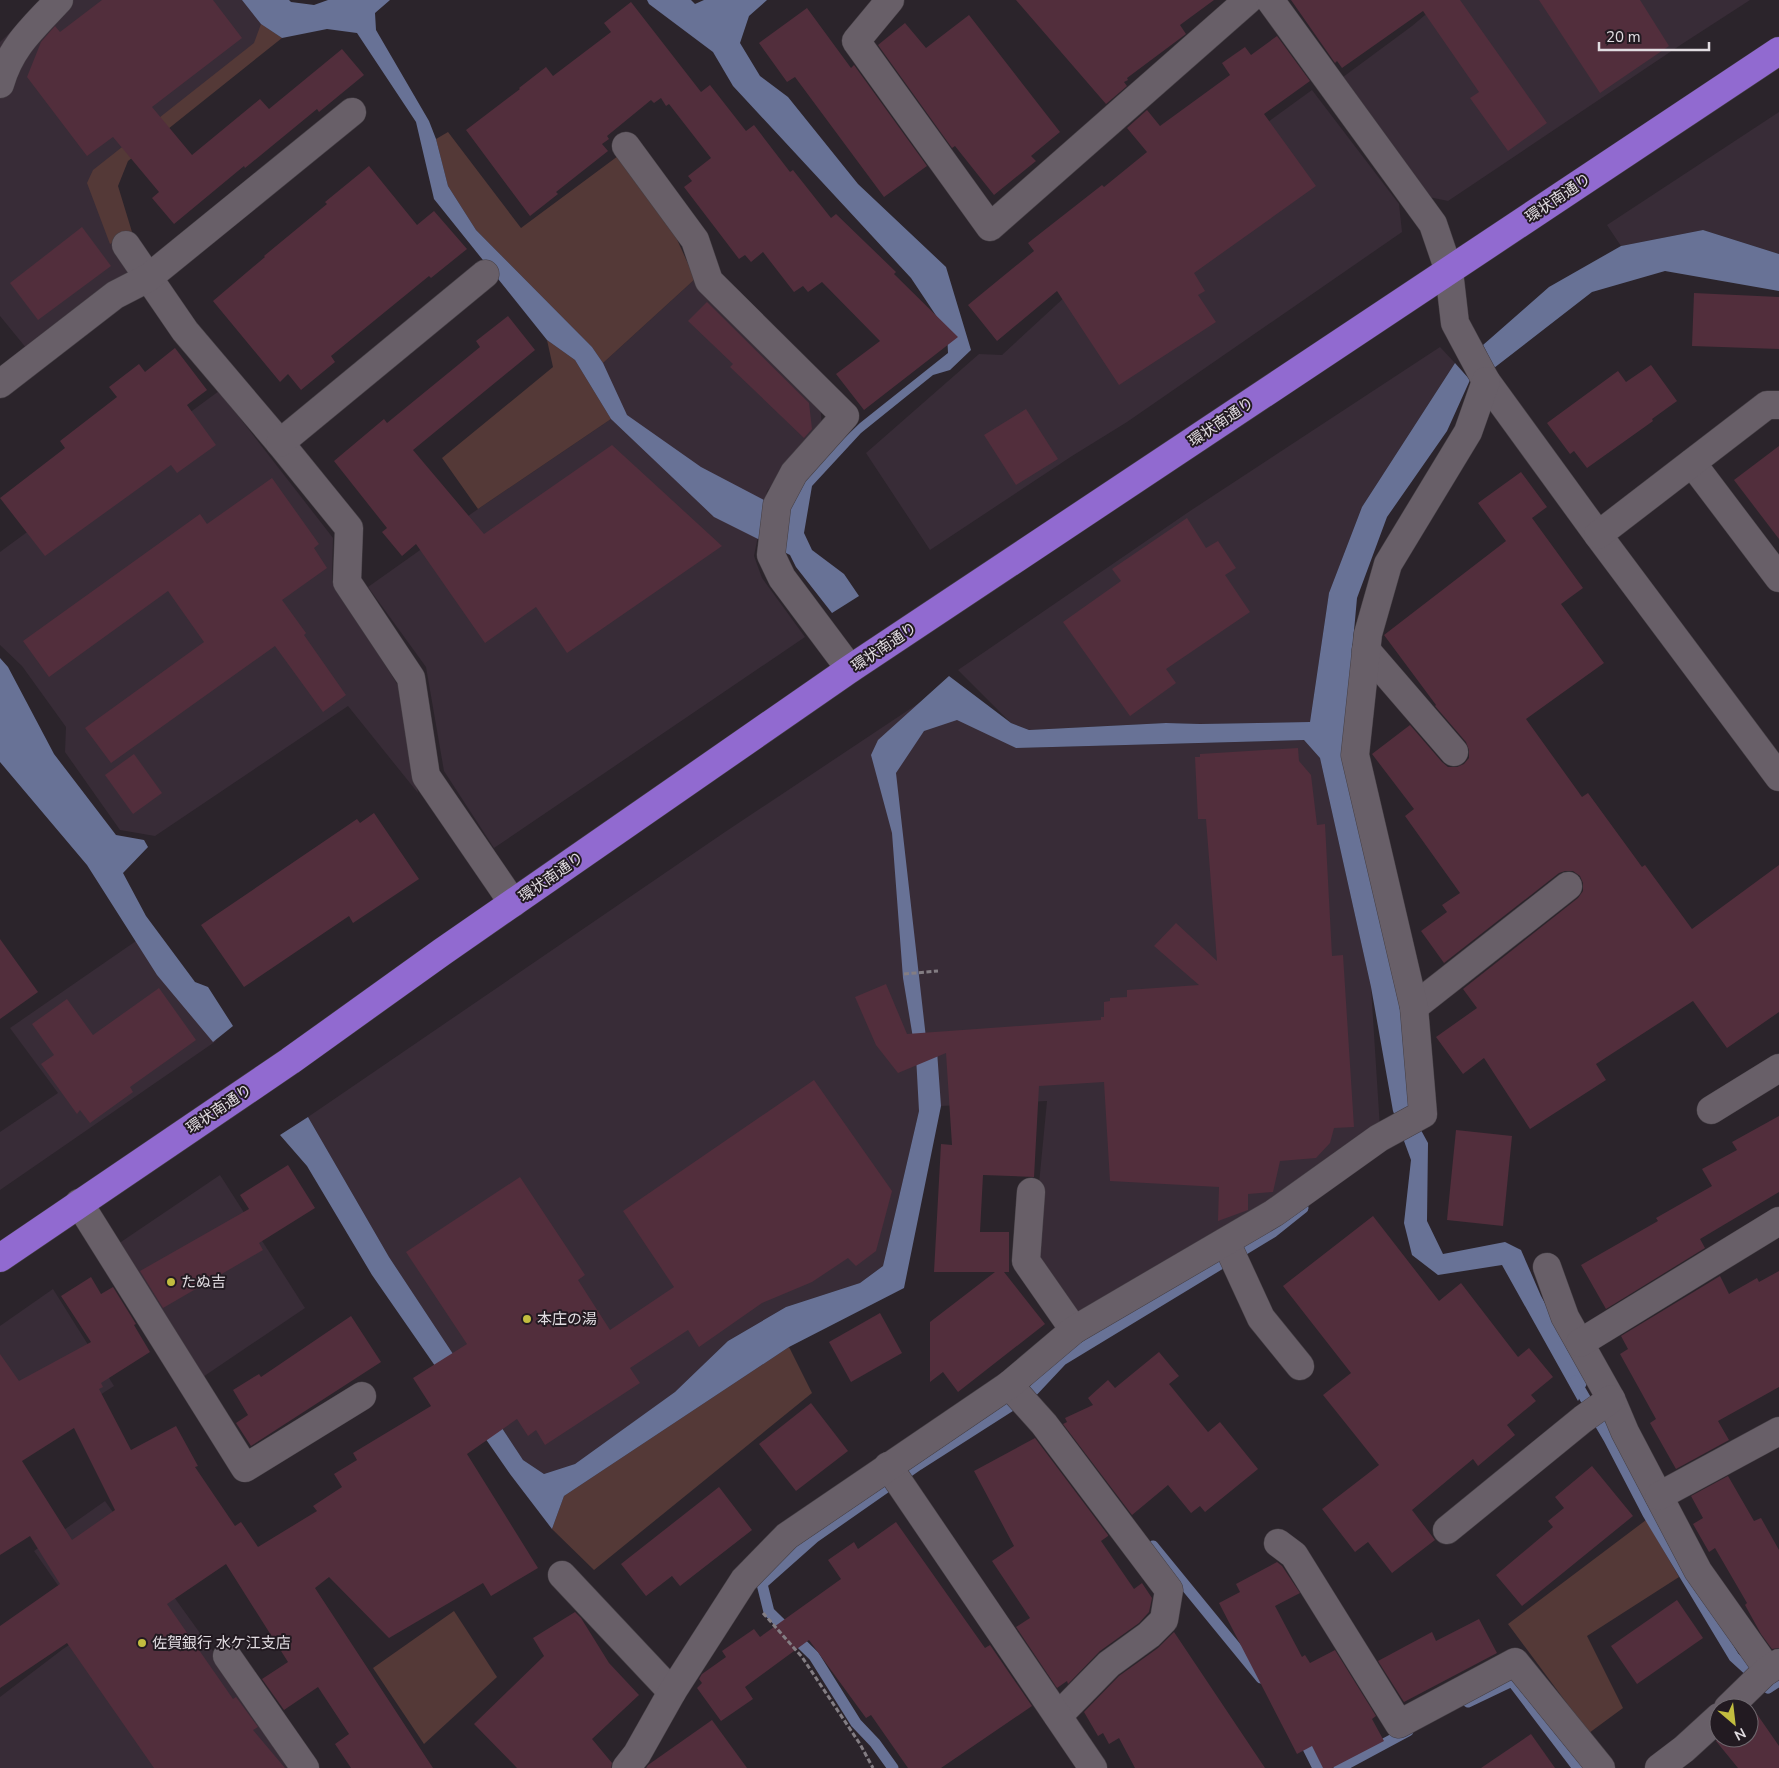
<svg xmlns="http://www.w3.org/2000/svg" width="1779" height="1768" viewBox="0 0 1779 1768" font-family="'Nunito Sans','Noto Sans JP',sans-serif">
	<rect width="100%" height="100%" fill="#2b242b"/>
	<!-- built -->
	<g fill="#382c37">
		<path d="M44,0H268V39L98,179L134,283L36,360L0,316V42Z"/>
		<path d="M1443,0H1750L1682,44L1448,201L1429,197L1343,77L1412,26Z"/>
		<path d="M1312,90L1399,204L1402,232L1127,422L1072,456L930,550L866,453L979,354L1002,355L1156,213L1272,119Z"/>
		<path d="M1779,112V254L1703,230L1621,246L1607,225Z"/>
		<path d="M695,279L820,402L822,427L767,491L754,556L762,578L805,637L494,848L444,771L426,667L368,587L478,509L611,419L603,363Z"/>
		<path d="M1440,347L1455,363L1362,507L1329,593L1310,722L1200,724L1166,723L1029,730L1011,723L958,670L1190,511Z"/>
		<path d="M219,391L333,538L332,580L399,687L418,793L348,706L155,836L120,830L65,752L66,727L22,666L0,645V552Z"/>
		<path d="M925,699L1016,748L1304,740L1320,758L1371,987L1380,1128L1271,1207L1077,1322L1032,1256L1047,1101L941,1106L919,1111L883,1266L860,1283L786,1307L728,1341L676,1392L575,1464L544,1474L523,1460L389,1257L308,1117L725,832Z"/>
		<path d="M136,941L216,1041L0,1190V1132L58,1093L10,1028Z"/>
		<path d="M220,1175L305,1308L197,1381L112,1248Z"/>
		<path d="M53,1289L114,1386L59,1421L0,1428V1326Z"/>
		<path d="M105,1501L297,1768H0V1697L63,1649L90,1631L34,1551Z"/>
	</g>
	<!-- green -->
	<g fill="#543937">
		<path d="M261,24L282,38L128,161L118,186L132,232L110,244L87,183L93,170L254,43Z"/>
		<path d="M448,132L521,228L618,156L665,213L695,279L603,363L592,347L476,230L448,186L436,139Z"/>
		<path d="M547,340L575,360L611,419L478,509L442,458L553,367Z"/>
		<path d="M789,1347L812,1393L594,1570L552,1529L564,1496Z"/>
		<path d="M1646,1520L1679,1577L1587,1636L1623,1708L1589,1733L1508,1624Z"/>
		<path d="M454,1611L497,1677L424,1744L373,1668Z"/>
	</g>
	<!-- water -->
	<g fill="#687296">
		<path d="M242,0H289L291,2L314,5L328,0H390L375,13L376,30L429,121L436,139L448,186L476,230L592,347L603,363L627,415L701,467L789,513L802,479L860,423L948,353L947,332L911,278L733,86L713,52L649,4L647,0H691L695,4L704,0H767L749,16L740,43L760,76L788,97L858,184L946,267L971,350L950,370L933,375L861,433L812,486L804,533L812,550L844,574L859,596L832,613L796,567L790,555L714,517L611,419L575,360L547,340L434,199L416,122L357,33L327,29L282,38L261,24Z"/>
		<path d="M1703,230L1779,254V291L1665,271L1592,292L1494,368L1483,345L1549,287L1621,246Z"/>
		<path d="M1455,363L1470,380L1447,431L1387,517L1357,598L1343,752L1405,1007L1410,1110L1428,1143L1427,1221L1443,1254L1505,1242L1521,1250L1541,1296L1588,1382L1578,1401L1502,1265L1438,1275L1412,1255L1404,1223L1411,1160L1393,1111L1371,987L1320,758L1304,740L1016,748L957,720L924,731L896,773L926,1038L937,1051L941,1106L904,1288L789,1347L564,1496L552,1529L510,1474L372,1275L307,1166L280,1135L308,1117L389,1257L523,1460L544,1474L575,1464L675,1392L728,1341L786,1307L860,1283L883,1266L919,1111L916,1056L903,978L892,833L871,755L878,740L949,676L1011,723L1029,730L1166,723L1200,724L1310,722L1329,593L1362,507Z"/>
		<path d="M0,658L8,667L54,754L116,835L144,840L148,847L123,873L146,916L195,982L208,987L233,1026L213,1042L157,975L87,865L0,762Z"/>
	</g>
	<g fill="none" stroke-linecap="round" stroke-linejoin="round">
		<!-- stream -->
		<g stroke="#687296" stroke-width="11">
			<path d="M1575,1381L1609,1439L1648,1514L1734,1657L1768,1688L1779,1681"/>
			<path d="M1153,1546L1261,1678"/>
			<path d="M1468,1702L1512,1681L1578,1768"/>
			<path d="M1302,1736L1318,1768"/>
			<path d="M893,1768L875,1743L856,1723L814,1656L769,1612L762,1584L815,1537L918,1465L1031,1393L1062,1360L1273,1232L1303,1208"/>
			<path d="M1339,1768L1408,1731"/>
		</g>
	</g>
	<!-- building -->
	<g fill="#522e3c" fill-rule="evenodd">
		<path d="M102,0H213L242,38L152,107L192,155L260,99L269,109L342,49L364,75L319,112L317,109L245,168L244,166L174,224L152,198L159,192L113,137L87,156L27,77L41,42L55,26L60,32Z"/>
		<path d="M1016,0H1214L1180,25L1186,34L1127,78L1128,80L1124,82L1127,86L1106,104Z"/>
		<path d="M1291,0H1460L1547,123L1508,151L1470,98L1479,92L1423,11L1342,68L1337,61L1335,63Z"/>
		<path d="M1539,0H1640L1669,46L1600,93Z"/>
		<path d="M631,2L701,92L710,85L746,131L754,125L790,172L793,170L831,218L836,214L896,272L894,274L958,337L864,410L836,374L880,341L822,282L808,292L803,286L794,292L763,252L751,262L745,255L739,259L684,187L692,181L688,176L711,158L669,104L666,106L661,98L654,103L651,100L607,136L609,139L602,144L608,151L556,192L558,194L530,216L466,130L520,89L519,88L546,67L553,76L611,32L604,23Z"/>
		<path d="M807,8L851,68L854,65L927,166L884,197L795,77L787,82L759,43Z"/>
		<path d="M969,15L1060,132L1031,156L1036,161L994,195L955,146L952,148L878,45L905,23L926,48Z"/>
		<path d="M1277,36L1310,81L1264,114L1316,186L1194,273L1205,291L1198,295L1216,322L1119,385L1057,291L997,341L968,305L1034,251L1028,243L1102,185L1104,187L1147,152L1127,128L1147,110L1160,126L1230,75L1222,63L1245,47L1251,55Z"/>
		<path d="M369,166L417,225L434,211L467,249L431,278L429,276L331,356L335,362L301,390L288,374L280,382L213,301L265,257L264,256L327,204L325,202Z"/>
		<path d="M82,227L111,266L38,320L10,283Z"/>
		<path d="M1694,293L1779,297V349L1692,346Z"/>
		<path d="M707,302L809,403L812,429L804,438L730,367L733,364L688,321Z"/>
		<path d="M508,316L535,350L413,450L484,534L612,445L722,546L567,653L536,607L485,643L416,544L402,556L382,532L387,528L334,461L384,419L387,423L480,347L476,341Z"/>
		<path d="M175,348L207,390L187,405L216,445L177,473L171,465L45,556L0,498L65,448L60,441L117,397L109,387L139,364L145,372Z"/>
		<path d="M1651,365L1677,401L1652,419L1653,421L1587,468L1574,451L1570,454L1547,423L1618,371L1626,382Z"/>
		<path d="M1026,409L1058,459L1016,485L984,435Z"/>
		<path d="M1779,446V539L1734,480Z"/>
		<path d="M1521,472L1547,507L1532,518L1583,588L1561,604L1604,663L1526,719L1582,797L1588,793L1642,867L1645,865L1692,929L1779,865V1012L1727,1048L1693,1001L1596,1064L1606,1080L1530,1129L1484,1058L1463,1074L1436,1037L1477,1008L1463,989L1578,898L1583,891V883L1580,876L1573,871H1565L1559,873L1444,963L1421,931L1447,912L1442,905L1460,893L1405,816L1414,809L1372,754L1410,725L1442,762L1448,767H1457L1464,764L1469,758V750L1466,742L1435,706L1436,705L1384,635L1506,541L1478,503Z"/>
		<path d="M272,478L319,544L314,548L327,568L282,600L306,633L304,635L346,695L323,712L275,646L111,763L85,728L204,642L168,591L49,677L23,641L200,514L207,524Z"/>
		<path d="M1187,518L1206,548L1218,541L1236,568L1225,575L1250,612L1166,669L1176,683L1130,716L1063,622L1121,581L1112,569Z"/>
		<path d="M1298,748L1299,761L1311,775L1317,825L1325,824L1332,956L1343,955L1354,1127L1334,1128L1330,1143L1316,1158L1280,1161L1273,1192L1248,1194V1210L1218,1221L1219,1187L1110,1181L1104,1082L1039,1086L1034,1177L983,1175L980,1232H1009V1272H1004L1045,1324L958,1392L943,1372L930,1382V1322L995,1272H934L941,1144L952,1145L946,1053L898,1073L876,1045L855,997L886,984L907,1034L1101,1020V1017H1104V1002L1110,1001V998L1127,997V990L1199,985L1154,946L1176,923L1217,961L1206,819H1198L1195,757H1200V754Z"/>
		<path d="M134,754L162,793L133,814L105,775Z"/>
		<path d="M374,813L419,879L353,923L349,916L244,987L201,925L357,819L360,823Z"/>
		<path d="M0,939L38,992L0,1019Z"/>
		<path d="M159,988L196,1040L130,1087L133,1092L90,1123L80,1110L77,1114L41,1064L54,1055L32,1024L67,999L93,1035Z"/>
		<path d="M814,1080L892,1191L876,1251L856,1266L848,1258L812,1282L762,1303L699,1347L688,1330L630,1368L640,1383L545,1445L536,1430L528,1436L517,1419L467,1454L538,1568L491,1596L483,1583L389,1638L329,1577L315,1588L433,1768H351L335,1744L349,1734L318,1687L284,1710L262,1679L288,1662L226,1564L167,1604L233,1699L236,1697L258,1727L253,1730L285,1768H154L67,1643L0,1688V1626L60,1584L30,1536L0,1555V1354L19,1381L91,1342L61,1296L91,1277L101,1294L113,1287L136,1324L134,1325L150,1352L101,1383L103,1387L99,1389L131,1450L176,1426L198,1466L195,1467L235,1526L241,1522L258,1547L317,1511L313,1506L342,1487L334,1474L357,1460L353,1453L431,1406L413,1378L467,1344L406,1252L520,1177L585,1275L578,1280L610,1330L674,1287L623,1211ZM74,1428L115,1510L72,1540L22,1461Z"/>
		<path d="M1779,1116V1192L1700,1239L1705,1248L1606,1309L1581,1265L1658,1221L1656,1218L1712,1186L1702,1169L1737,1150L1732,1142Z"/>
		<path d="M1456,1130L1512,1136L1503,1226L1447,1220Z"/>
		<path d="M288,1165L315,1208L259,1243L263,1250L163,1308L140,1271L249,1209L240,1195Z"/>
		<path d="M1373,1216L1439,1301L1461,1283L1518,1357L1529,1348L1553,1377L1531,1395L1536,1401L1507,1425L1515,1435L1478,1466L1473,1459L1412,1510L1435,1540L1392,1573L1368,1542L1355,1552L1322,1509L1379,1465L1323,1395L1351,1373L1283,1286Z"/>
		<path d="M1779,1271V1387L1718,1421L1729,1440L1676,1469L1650,1423L1656,1419L1620,1354L1628,1349L1621,1336L1720,1276L1729,1294L1757,1278L1759,1282Z"/>
		<path d="M880,1313L902,1353L851,1382L829,1342Z"/>
		<path d="M351,1316L381,1362L251,1446L236,1423L248,1415L233,1390L259,1374L261,1377Z"/>
		<path d="M1159,1352L1179,1376L1169,1384L1208,1432L1220,1422L1258,1469L1205,1512L1200,1506L1191,1513L1168,1485L1132,1515L1063,1424L1067,1422L1065,1418L1093,1405L1088,1398L1108,1380L1115,1388Z"/>
		<path d="M811,1403L848,1451L796,1491L759,1444Z"/>
		<path d="M1035,1438L1108,1535V1536L1101,1541L1134,1589L1142,1583L1152,1598L1149,1612L1139,1623L1100,1651L1068,1684L1067,1681L1057,1688L1016,1627L1030,1618L992,1561L1014,1546L974,1471Z"/>
		<path d="M1592,1466L1633,1516L1522,1606L1496,1575L1553,1527L1548,1521L1564,1508L1555,1497Z"/>
		<path d="M1728,1476L1754,1521L1761,1518L1779,1550V1648L1772,1649L1761,1634L1745,1605L1747,1603L1715,1548L1709,1552L1693,1524L1703,1518L1691,1496Z"/>
		<path d="M719,1487L752,1530L680,1586L672,1576L646,1596L621,1564Z"/>
		<path d="M896,1522L985,1648L990,1645L1032,1706L941,1768H908L871,1715L866,1718L809,1640L745,1687L753,1699L721,1721L697,1688L702,1683L699,1679L702,1674L726,1657L722,1651L754,1629L760,1637L841,1579L828,1560L854,1542L858,1549Z"/>
		<path d="M1277,1562L1282,1566L1300,1593L1275,1606L1302,1657L1305,1655L1310,1663L1335,1650L1376,1716L1372,1719L1384,1741L1332,1768H1323L1312,1746L1297,1754L1219,1603L1240,1592L1236,1584Z"/>
		<path d="M1677,1600L1703,1638L1637,1684L1611,1646Z"/>
		<path d="M575,1612L581,1618L609,1663L639,1695L592,1739L612,1763L611,1768H517L474,1724L544,1656L533,1638Z"/>
		<path d="M1479,1619L1497,1653L1404,1702L1378,1661L1432,1632L1436,1641Z"/>
		<path d="M1174,1632L1265,1768H1135L1119,1738L1109,1744L1103,1733L1098,1736L1084,1712L1119,1676L1158,1648Z"/>
		<path d="M1752,1707L1779,1746V1768H1738L1716,1741L1719,1738H1749V1709Z"/>
		<path d="M712,1720L747,1768H646L648,1765Z"/>
		<path d="M1531,1734L1555,1768H1481Z"/>
	</g>
	<g fill="none" stroke-linecap="round" stroke-linejoin="round">
		<defs>
			<g id="minor">
				<path d="M890,0L856,41L990,227L1248,0"/>
				<path d="M1270,0L1433,224L1449,271L1455,323L1486,381L1598,535L1779,777"/>
				<path d="M0,84C11,46 33,28 59,0"/>
				<path d="M626,146L695,240L709,281L845,416L794,473L777,505L771,555L782,578L850,669"/>
				<path d="M126,245L185,331L280,443L349,528L347,582L411,678L426,776L513,903"/>
				<path d="M0,384L115,295L148,278L352,112"/>
				<path d="M280,443L485,274"/>
				<path d="M1692,463L1779,578"/>
				<path d="M1598,535L1767,405H1779"/>
				<path d="M1366,650L1454,752"/>
				<path d="M1414,1007L1568,886"/>
				<path d="M1711,1110L1779,1068"/>
				<path d="M1031,1192L1026,1261L1074,1330"/>
				<path d="M79,1203L245,1468L362,1396"/>
				<path d="M1226,1242L1261,1318L1300,1366"/>
				<path d="M1547,1267L1565,1317L1611,1399L1625,1432L1698,1571L1768,1670"/>
				<path d="M1580,1343L1779,1221"/>
				<path d="M1009,1385L1044,1424L1169,1590L1164,1620L1149,1635L1109,1664L1058,1716"/>
				<path d="M888,1466L1093,1768"/>
				<path d="M1659,1496L1779,1431"/>
				<path d="M1447,1530L1583,1419L1611,1399"/>
				<path d="M1278,1543L1294,1555L1399,1724L1515,1662L1601,1768"/>
				<path d="M562,1575L672,1692"/>
				<path d="M227,1656L305,1768"/>
				<path d="M1728,1708L1764,1673L1779,1663"/>
				<path d="M626,1768L637,1754L672,1692L744,1580L787,1536L1009,1385L1074,1330L1274,1213L1379,1138L1423,1114L1414,1007L1355,755L1368,634L1388,564L1468,432L1486,381"/>
				<path d="M1659,1768L1684,1749L1719,1717"/>
			</g>
			<path id="highway" d="M0,1258L290,1061L442,952L850,669L1779,51"/>
		</defs>
		<!-- minor casing -->
		<use href="#minor" stroke="#453f45" stroke-width="29"/>
		<!-- highway casing -->
		<use href="#highway" stroke="#453f45" stroke-width="29"/>
		<!-- path -->
		<g stroke="#837d83" stroke-width="3" stroke-dasharray="5 2.5" stroke-linecap="butt">
			<path d="M904,974L938,971"/>
			<path d="M763,1613L802,1657L860,1744L873,1768"/>
		</g>
		<!-- minor -->
		<use href="#minor" stroke="#685f68" stroke-width="28"/>
		<!-- highway -->
		<use href="#highway" stroke="#916ad0" stroke-width="28"/>
	</g>
	<!-- markers -->
	<g fill="#c2bd3f" stroke="#221a21" stroke-width="2">
		<circle cx="171" cy="1282" r="5"/>
		<circle cx="527" cy="1319" r="5"/>
		<circle cx="142" cy="1643" r="5"/>
	</g>
	<g text-anchor="middle" stroke-width="4" stroke-linejoin="round" paint-order="stroke">
		<!-- street labels -->
		<g font-size="15" fill="#e1dce1" stroke="#221a21">
			<text transform="translate(1558 198) rotate(-34)" y="5">環状南通り</text>
			<text transform="translate(1221 422) rotate(-34)" y="5">環状南通り</text>
			<text transform="translate(884 647) rotate(-34)" y="5">環状南通り</text>
			<text transform="translate(551 877) rotate(-35)" y="5">環状南通り</text>
			<text transform="translate(219 1109) rotate(-34)" y="5">環状南通り</text>
		</g>
		<!-- poi labels -->
		<g font-size="15" fill="#e1dce1" stroke="#221a21" text-anchor="start">
			<text x="181" y="1287">たぬ吉</text>
			<text x="537" y="1324">本庄の湯</text>
			<text x="152" y="1648">佐賀銀行 水ケ江支店</text>
		</g>
	</g>
	<!-- north arrow -->
	<g transform="translate(1734 1723) rotate(152)"><circle r="24" fill="#221a21" stroke="#6e686e"/>
	<path d="M0-4L9 19L0 12L-9 19Z" fill="#c2bd3f"/>
	<text y="-8" font-size="14" font-weight="bold" text-anchor="middle" fill="#e1dce1">N</text>
	</g>
	<!-- scale -->
	<path d="M1599 42v8h110v-8" fill="none" stroke="#e1dce1" stroke-width="2.5"/>
	<text x="1606" y="42" font-size="15" fill="#e1dce1" stroke="#221a21" stroke-width="4" paint-order="stroke">20 m</text>
</svg>
